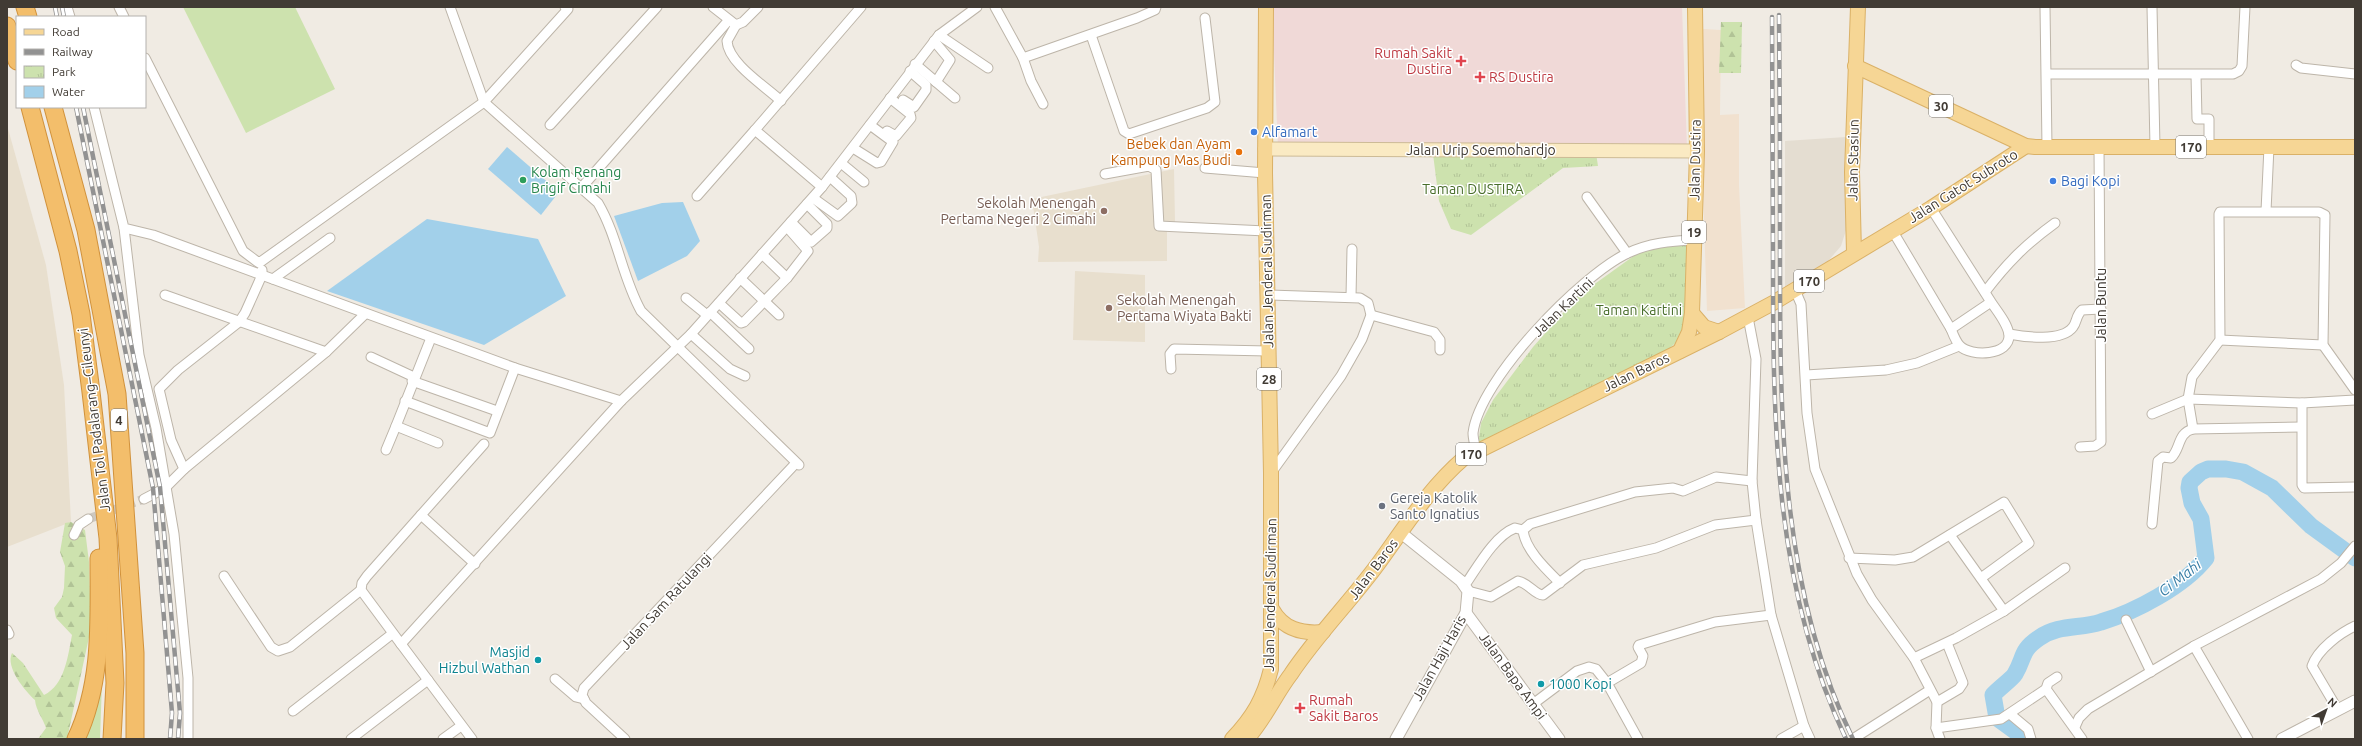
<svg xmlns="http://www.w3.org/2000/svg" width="2362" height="746" viewBox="0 0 2362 746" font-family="Ubuntu,sans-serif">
	<defs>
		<pattern id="forest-firs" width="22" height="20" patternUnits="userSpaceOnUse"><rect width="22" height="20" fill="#cde2ae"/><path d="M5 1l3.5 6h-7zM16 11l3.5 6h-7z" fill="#b1c396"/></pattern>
		<pattern id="park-tufts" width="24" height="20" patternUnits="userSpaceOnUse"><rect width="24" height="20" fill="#cde2ae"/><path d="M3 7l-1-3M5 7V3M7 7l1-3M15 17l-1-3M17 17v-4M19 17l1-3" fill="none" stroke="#b1c396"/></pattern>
	</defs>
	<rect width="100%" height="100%" fill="#f0ebe3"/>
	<!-- residential -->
	<path fill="#e4ddd1" d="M1846,137L1847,227L1841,246L1822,268L1785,291V141Z"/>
	<!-- commercial -->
	<path fill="#f1e1cf" d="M1703,29L1721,30L1720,115L1739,114V185L1745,308L1707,311L1703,192Z"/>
	<!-- education -->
	<g fill="#e8dfce">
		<path d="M7,125L46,265L64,385L71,522L7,547Z"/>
		<path d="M1174,169L1175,222L1167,223V261L1038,262L1039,247L1032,199Z"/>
		<path d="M1075,271L1145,275V342L1073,340Z"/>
	</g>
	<!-- medical -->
	<path fill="#f0d9d7" d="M1272,7H1682L1687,148L1278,147Z"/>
	<!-- grass -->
	<g fill="#cde2ae">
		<path d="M183,7H295L335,89L246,133Z"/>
		<path d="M102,683L100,739H82Z"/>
	</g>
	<!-- forest -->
	<g fill="url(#forest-firs)">
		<path d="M1721,22H1742L1741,73H1719Z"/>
		<path d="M71,522L85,530L89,562L91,628L67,739H38L46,728C43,718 36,711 35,700C25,691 5,667 12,653L23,663L44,695C65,685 68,655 72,635L56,618L54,608L62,597L64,588L65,566L60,552L65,523Z"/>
	</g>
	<!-- park -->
	<g fill="url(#park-tufts)">
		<path d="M1596,153L1598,166L1563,168L1471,235L1451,229L1439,201L1433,154Z"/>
		<path d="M1673,246H1688L1685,334L1670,348L1621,375L1478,445L1481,423L1493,400L1533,347L1578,296L1635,255L1653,247Z"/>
	</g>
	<!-- water -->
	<g fill="#a2d0ea">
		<path d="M507,147L559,192L541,215L488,169Z"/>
		<path d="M683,202L700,241L687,256L638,281L614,216L662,203Z"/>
		<path d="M427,219L538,239L566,296L484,345L327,291Z"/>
	</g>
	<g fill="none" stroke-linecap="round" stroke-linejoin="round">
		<!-- river -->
		<path stroke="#a2d0ea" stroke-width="17" d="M2020,739L2019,734L1997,718L1993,695C1998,689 2012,679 2015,674C2025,657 2020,651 2039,638C2059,624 2080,629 2101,622C2135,612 2184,586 2206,558L2201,519L2192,503L2189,488L2190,482L2201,472L2208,469H2226L2243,472L2272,488L2311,526L2355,558"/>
		<!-- minor-tunnel -->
		<path stroke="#cdc8c0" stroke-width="9" stroke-dasharray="9 4.5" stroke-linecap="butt" d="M88,519L144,499"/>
		<defs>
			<g id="minor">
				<path d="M67,7L70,17"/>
				<path d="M119,7L124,17"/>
				<path d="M450,7L484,102L598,203C618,237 622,277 641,311L799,465"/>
				<path d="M713,7L736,25L743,22L758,7"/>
				<path d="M995,7L1023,58L1031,81L1043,104"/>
				<path d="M2045,7L2047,147"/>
				<path d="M2152,7L2155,147"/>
				<path d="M736,25L727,41C728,63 765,86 781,101"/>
				<path d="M939,35L988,68"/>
				<path d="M1091,35L1124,131L1129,134L1207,108L1215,102L1205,18"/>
				<path d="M934,41L950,60L936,82"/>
				<path d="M145,58L243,251L259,263L484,102L568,9L565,7"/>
				<path d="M1023,58L1137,18L1155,10L1156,7"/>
				<path d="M915,64L955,98"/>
				<path d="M2296,65L2301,68L2355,74"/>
				<path d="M2047,74H2233L2239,71L2242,66L2245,7"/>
				<path d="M2196,75L2197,119H2209V147"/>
				<path d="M903,100L914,107L926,90V85L910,71"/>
				<path d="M94,107L124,228L153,235L515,368L621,401"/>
				<path d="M550,125L657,7"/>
				<path d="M887,131L896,136L911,118L910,114L890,98"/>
				<path d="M853,148L877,163L881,162L893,142L870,125"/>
				<path d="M841,163L864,182"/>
				<path d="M1205,168L1265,173"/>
				<path d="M1105,174L1149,166L1156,170L1159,226L1266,231"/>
				<path d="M582,187L728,21"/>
				<path d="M822,187L755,130L861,7"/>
				<path d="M697,196L755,130"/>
				<path d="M1587,197L1627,253"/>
				<path d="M813,198L838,216L852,203L851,196L830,177"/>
				<path d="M1931,208L1991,302L1951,329C1953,334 1956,342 1960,346C1971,357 2010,356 2009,335C2008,324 1997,311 1991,302"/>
				<path d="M2266,211L2269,147"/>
				<path d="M791,222L811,242L827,228V224L807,204"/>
				<path d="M124,228L139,355L156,428L174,534L188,678V739"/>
				<path d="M1892,230L1951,329"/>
				<path d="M762,254L787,278"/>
				<path d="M740,278L779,315"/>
				<path d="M273,279L330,238"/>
				<path d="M1795,290L1801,304L1807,413L1815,469L1857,574L1872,600L1914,658L1937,702L1936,728L1940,739"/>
				<path d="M1985,292C2007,263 2026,244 2055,223"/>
				<path d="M165,295L326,352"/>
				<path d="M1267,295L1360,298L1368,303L1371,315L1362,339L1341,376L1271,473"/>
				<path d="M1351,297L1352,249"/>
				<path d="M686,298L707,315"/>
				<path d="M719,303L741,323L744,322L787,278L808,251L787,227"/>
				<path d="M710,312L749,349"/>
				<path d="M1371,315L1434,332L1440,340V350"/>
				<path d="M1748,317L1756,359L1752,481L1756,520L1771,615L1804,726L1810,739"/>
				<path d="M691,334L730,369L745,376"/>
				<path d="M2009,334C2025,337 2062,342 2073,327C2077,322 2076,315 2082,310L2101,309"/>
				<path d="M431,338L396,426L438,443"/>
				<path d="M2220,340L2323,345"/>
				<path d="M371,357L414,377"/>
				<path d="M1171,369L1170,354L1174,349L1268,351"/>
				<path d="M1806,375L1886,370L1917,363L1959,346"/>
				<path d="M412,381L497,411"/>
				<path d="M405,401L490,433L515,368"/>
				<path d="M2302,403V485L2304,488L2355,487"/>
				<path d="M2152,414L2188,399L2302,403L2355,400"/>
				<path d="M2193,429L2301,427"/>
				<path d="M2080,447L2095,446L2101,442L2099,147"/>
				<path d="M386,450L396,426"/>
				<path d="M1476,451C1475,445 1473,439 1473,433C1479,380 1581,275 1628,253C1649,243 1671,241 1693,240"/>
				<path d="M184,469L326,352L365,314"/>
				<path d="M144,499L165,488L184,469L171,440L159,389L178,370L239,322L245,313L262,275V270"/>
				<path d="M2152,524L2158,461L2163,457L2171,458C2181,449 2177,433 2193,429L2188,399L2192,377L2220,340L2219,214L2220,212H2319L2325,215L2323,345L2355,390"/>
				<path d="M74,535L79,525L88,519"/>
				<path d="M1950,535L2004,611"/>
				<path d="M1849,558L1895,560L1913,557L2004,502L2029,543L1981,578"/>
				<path d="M475,564L421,515L484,444"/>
				<path d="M224,576L271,647L278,651L290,647L361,590"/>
				<path d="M1560,583C1547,570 1525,550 1523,530L1530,524L1635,492L1673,488L1683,491L1716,477L1752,481"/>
				<path d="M1465,585C1477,568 1494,536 1515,528L1523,530"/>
				<path d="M1468,591L1491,597L1518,581C1530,584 1534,594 1543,595L1583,565L1656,548L1715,525L1756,520"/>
				<path d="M2126,620L2151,672"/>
				<path d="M7,630L9,634"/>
				<path d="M401,644L361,590L362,583L367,576L421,515"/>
				<path d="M2194,646L2248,739"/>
				<path d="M1914,658L1956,638L2004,611L2065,568"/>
				<path d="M555,679L576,697L584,699"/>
				<path d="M1607,683L1641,663L1643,656L1638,647L1639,645L1715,622L1771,615"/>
				<path d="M2046,689L2082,739"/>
				<path d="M1937,702L1959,689L1963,683L1947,643"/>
				<path d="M1533,704L1577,671L1589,667L1596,669L1607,683L1638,739"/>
				<path d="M2338,710L2312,666C2318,649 2340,633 2355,626"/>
				<path d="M293,711L392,634"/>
				<path d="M2010,714L2028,729L2031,739"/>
				<path d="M2075,727L2079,718L2088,709L2194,646L2321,579L2341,563L2355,546"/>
				<path d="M1936,728L2001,719L2046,689L2048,683L2057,677"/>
				<path d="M1856,737L1930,690"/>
				<path d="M351,739L428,680"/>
				<path d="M443,739L461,726"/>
				<path d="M472,739L401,644L621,401L691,334L822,187L939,35L977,7"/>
				<path d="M625,739L586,703L582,695L584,688L796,463"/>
				<path d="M1781,739L1804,726"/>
			</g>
			<g id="tertiary">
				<path d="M1466,613L1559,739"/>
				<path d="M1396,739L1466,613L1468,591L1461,581L1400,532"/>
				<path d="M2282,739L2355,701"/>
			</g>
			<path id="secondary" d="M1265,149L1697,151"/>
			<g id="primary">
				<path d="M1855,66L2026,146L2035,147H2355"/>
				<path d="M1854,253L1852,172L1858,7"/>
				<path d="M1692,313L1704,327L1719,332"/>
				<path d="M1680,351L1689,332L1692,313L1697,151L1695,7"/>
				<path d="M1272,609C1283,629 1301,634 1323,632"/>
				<path d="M1232,739C1253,717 1264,698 1271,669V473L1265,173L1266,7"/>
				<path d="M1247,739C1265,719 1275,695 1291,674C1317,635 1350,602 1378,564C1405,527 1429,488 1464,458L1719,332L1773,303L1931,208L2026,146"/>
			</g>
			<g id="motorway">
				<path d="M25,7L28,17"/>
				<path d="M7,26L17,61"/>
				<path d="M30,107L68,251L81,314L91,392L108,538L115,683L112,739"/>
				<path d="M53,107L86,230L117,394L135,653V739"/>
				<path d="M76,739C103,682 99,620 99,558"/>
			</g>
		</defs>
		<!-- minor casing -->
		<use href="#minor" stroke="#bdb5a9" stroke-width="11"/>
		<!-- tertiary casing -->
		<use href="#tertiary" stroke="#bdb5a9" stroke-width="13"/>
		<!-- secondary casing -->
		<use href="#secondary" stroke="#cdbb96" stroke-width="15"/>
		<!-- primary casing -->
		<use href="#primary" stroke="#dab167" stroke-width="16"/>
		<!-- motorway casing -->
		<use href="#motorway" stroke="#d1923c" stroke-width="19"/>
		<!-- minor -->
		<use href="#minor" stroke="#fff" stroke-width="9"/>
		<!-- tertiary -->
		<use href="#tertiary" stroke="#fff" stroke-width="11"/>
		<!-- secondary -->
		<use href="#secondary" stroke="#faeac3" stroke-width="13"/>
		<!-- primary -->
		<use href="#primary" stroke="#f6d695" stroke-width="14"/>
		<!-- motorway -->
		<use href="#motorway" stroke="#f3be6b" stroke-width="17"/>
		<defs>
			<g id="rail">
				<path d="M55,7L57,17"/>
				<path d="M62,7L64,17"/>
				<path d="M1779,15C1780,93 1780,170 1780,248C1780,412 1779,588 1853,739"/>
				<path d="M1772,17C1772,98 1773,179 1773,260C1773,424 1774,588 1846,739"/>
				<path d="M76,107L153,488L172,713L170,739"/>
				<path d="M83,107L160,487L180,713L178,739"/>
			</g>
		</defs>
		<!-- rail casing -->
		<use href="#rail" stroke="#929292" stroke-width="4.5"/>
		<!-- rail -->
		<use href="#rail" stroke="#fff" stroke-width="3" stroke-dasharray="9" stroke-linecap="butt"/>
	</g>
	<!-- markers -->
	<g fill="#e0444e" stroke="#fff" stroke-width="1.5">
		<path d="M1459 55h4v4h4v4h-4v4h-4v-4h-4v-4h4z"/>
		<path d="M1478 71h4v4h4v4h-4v4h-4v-4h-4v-4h4z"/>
		<path d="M1298 702h4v4h4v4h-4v4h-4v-4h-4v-4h4z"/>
	</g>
	<g fill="#3f7fe0" stroke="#fff" stroke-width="1.5">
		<circle cx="1254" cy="132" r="4"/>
		<circle cx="2053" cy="181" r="4"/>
	</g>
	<circle fill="#e8710a" stroke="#fff" stroke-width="1.5" cx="1239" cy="152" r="4"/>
	<circle fill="#2e9e5b" stroke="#fff" stroke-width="1.5" cx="523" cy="180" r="4"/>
	<g fill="#8d6e63" stroke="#fff" stroke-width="1.5">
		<circle cx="1104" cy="211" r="4"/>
		<circle cx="1109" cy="308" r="4"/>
	</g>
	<circle fill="#6b7280" stroke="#fff" stroke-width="1.5" cx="1382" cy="506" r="4"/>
	<g fill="#0f9aa8" stroke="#fff" stroke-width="1.5">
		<circle cx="538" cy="660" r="4"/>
		<circle cx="1541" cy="684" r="4"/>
	</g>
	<g text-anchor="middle" stroke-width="3" stroke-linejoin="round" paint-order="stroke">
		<!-- shield labels -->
		<g fill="#fff" stroke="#7a7671" stroke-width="1">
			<rect x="1929" y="95" width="24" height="22" rx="3"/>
			<rect x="2176" y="136" width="30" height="22" rx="3"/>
			<rect x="1682" y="221" width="24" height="22" rx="3"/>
			<rect x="1794" y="270" width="30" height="22" rx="3"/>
			<rect x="1257" y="368" width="24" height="22" rx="3"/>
			<rect x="111" y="409" width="16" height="22" rx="3"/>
			<rect x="1456" y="443" width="30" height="22" rx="3"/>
		</g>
		<g font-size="13" font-weight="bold" fill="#413b34">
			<text x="1941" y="111">30</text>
			<text x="2191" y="152">170</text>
			<text x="1694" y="237">19</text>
			<text x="1809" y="286">170</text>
			<text x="1269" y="384">28</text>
			<text x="119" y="425">4</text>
			<text x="1471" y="459">170</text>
		</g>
		<!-- health labels -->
		<g font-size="14" fill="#be3a42" stroke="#fff" text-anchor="start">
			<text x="1452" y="58" text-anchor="end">Rumah Sakit<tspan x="1452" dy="16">Dustira</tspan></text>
			<text x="1489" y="82">RS Dustira</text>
			<text x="1309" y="705">Rumah<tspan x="1309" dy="16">Sakit Baros</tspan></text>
		</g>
		<!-- shop labels -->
		<g font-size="14" fill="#366cbe" stroke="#fff" text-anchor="start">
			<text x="1262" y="137">Alfamart</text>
			<text x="2061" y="186">Bagi Kopi</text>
		</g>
		<!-- food labels -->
		<g font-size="14" fill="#c56008" stroke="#fff" text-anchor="end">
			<text x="1231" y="149">Bebek dan Ayam<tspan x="1231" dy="16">Kampung Mas Budi</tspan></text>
		</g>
		<!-- street labels -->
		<g font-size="14" fill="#413b34" stroke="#fff">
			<text x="1481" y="155">Jalan Urip Soemohardjo</text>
			<text transform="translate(1695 160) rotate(-89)" y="5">Jalan Dustira</text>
			<text transform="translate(1853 160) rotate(-89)" y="5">Jalan Stasiun</text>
			<text transform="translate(1963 186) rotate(-32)" y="5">Jalan Gatot Subroto</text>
			<text transform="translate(1267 271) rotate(-91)" y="5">Jalan Jenderal Sudirman</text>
			<text transform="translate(2101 305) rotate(-90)" y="5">Jalan Buntu</text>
			<text transform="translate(1563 307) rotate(-44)" y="5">Jalan Kartini</text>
			<text transform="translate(1636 372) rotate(-26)" y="5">Jalan Baros</text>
			<text transform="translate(94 420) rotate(-97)" y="5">Jalan Tol Padalarang–Cileunyi</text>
			<text transform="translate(1373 569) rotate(-53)" y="5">Jalan Baros</text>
			<text transform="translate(1270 595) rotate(-89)" y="5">Jalan Jenderal Sudirman</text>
			<text transform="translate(666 601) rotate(-47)" y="5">Jalan Sam Ratulangi</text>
			<text transform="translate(1439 658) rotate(-61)" y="5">Jalan Haji Haris</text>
			<text transform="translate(1513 676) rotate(54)" y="5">Jalan Bapa Ampi</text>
		</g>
		<!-- leisure labels -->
		<g font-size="14" fill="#27864d" stroke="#fff" text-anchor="start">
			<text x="531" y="177">Kolam Renang<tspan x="531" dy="16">Brigif Cimahi</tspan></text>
		</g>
		<!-- park labels -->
		<g font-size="14" fill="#496e2c" stroke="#fff">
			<text x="1473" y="194">Taman DUSTIRA</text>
			<text x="1639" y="315">Taman Kartini</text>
		</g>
		<!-- education labels -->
		<g font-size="14" fill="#785e54" stroke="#fff" text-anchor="end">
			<text x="1096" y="208">Sekolah Menengah<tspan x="1096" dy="16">Pertama Negeri 2 Cimahi</tspan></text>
			<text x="1117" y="305" text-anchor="start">Sekolah Menengah<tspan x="1117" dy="16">Pertama Wiyata Bakti</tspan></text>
		</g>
		<!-- worship labels -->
		<g font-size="14" fill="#5b616d" stroke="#fff" text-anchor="start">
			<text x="1390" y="503">Gereja Katolik<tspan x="1390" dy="16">Santo Ignatius</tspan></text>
		</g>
		<!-- culture labels -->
		<g font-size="14" fill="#0d838f" stroke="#fff" text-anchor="end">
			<text x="530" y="657">Masjid<tspan x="530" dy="16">Hizbul Wathan</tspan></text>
			<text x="1549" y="689" text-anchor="start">1000 Kopi</text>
		</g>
		<!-- water labels -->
		<g font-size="15" font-style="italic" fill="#367ca4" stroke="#fff">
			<text transform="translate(2180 578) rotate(-38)" y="5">Ci Mahi</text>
		</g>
	</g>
	<!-- border -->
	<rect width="2362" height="746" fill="none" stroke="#413b34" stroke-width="16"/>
	<!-- legend -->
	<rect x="16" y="16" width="130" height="92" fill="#ffffff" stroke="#b3b1ae"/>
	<rect x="24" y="29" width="20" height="6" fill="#f6d695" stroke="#b3b1ae"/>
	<text x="52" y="36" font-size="12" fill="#413b34">Road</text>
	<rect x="24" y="49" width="20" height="6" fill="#929292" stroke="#b3b1ae"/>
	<text x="52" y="56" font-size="12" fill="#413b34">Railway</text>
	<rect x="24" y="66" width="20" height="12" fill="url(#park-tufts)" stroke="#b3b1ae"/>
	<text x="52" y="76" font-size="12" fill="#413b34">Park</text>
	<rect x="24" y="86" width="20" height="12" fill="#a2d0ea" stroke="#b3b1ae"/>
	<text x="52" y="96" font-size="12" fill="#413b34">Water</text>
	<!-- north arrow -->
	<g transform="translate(2326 710) rotate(41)" stroke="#ffffff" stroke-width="3" paint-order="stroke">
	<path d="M0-3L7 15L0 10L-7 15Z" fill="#413b34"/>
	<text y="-6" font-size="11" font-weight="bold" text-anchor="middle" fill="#413b34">N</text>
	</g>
</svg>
